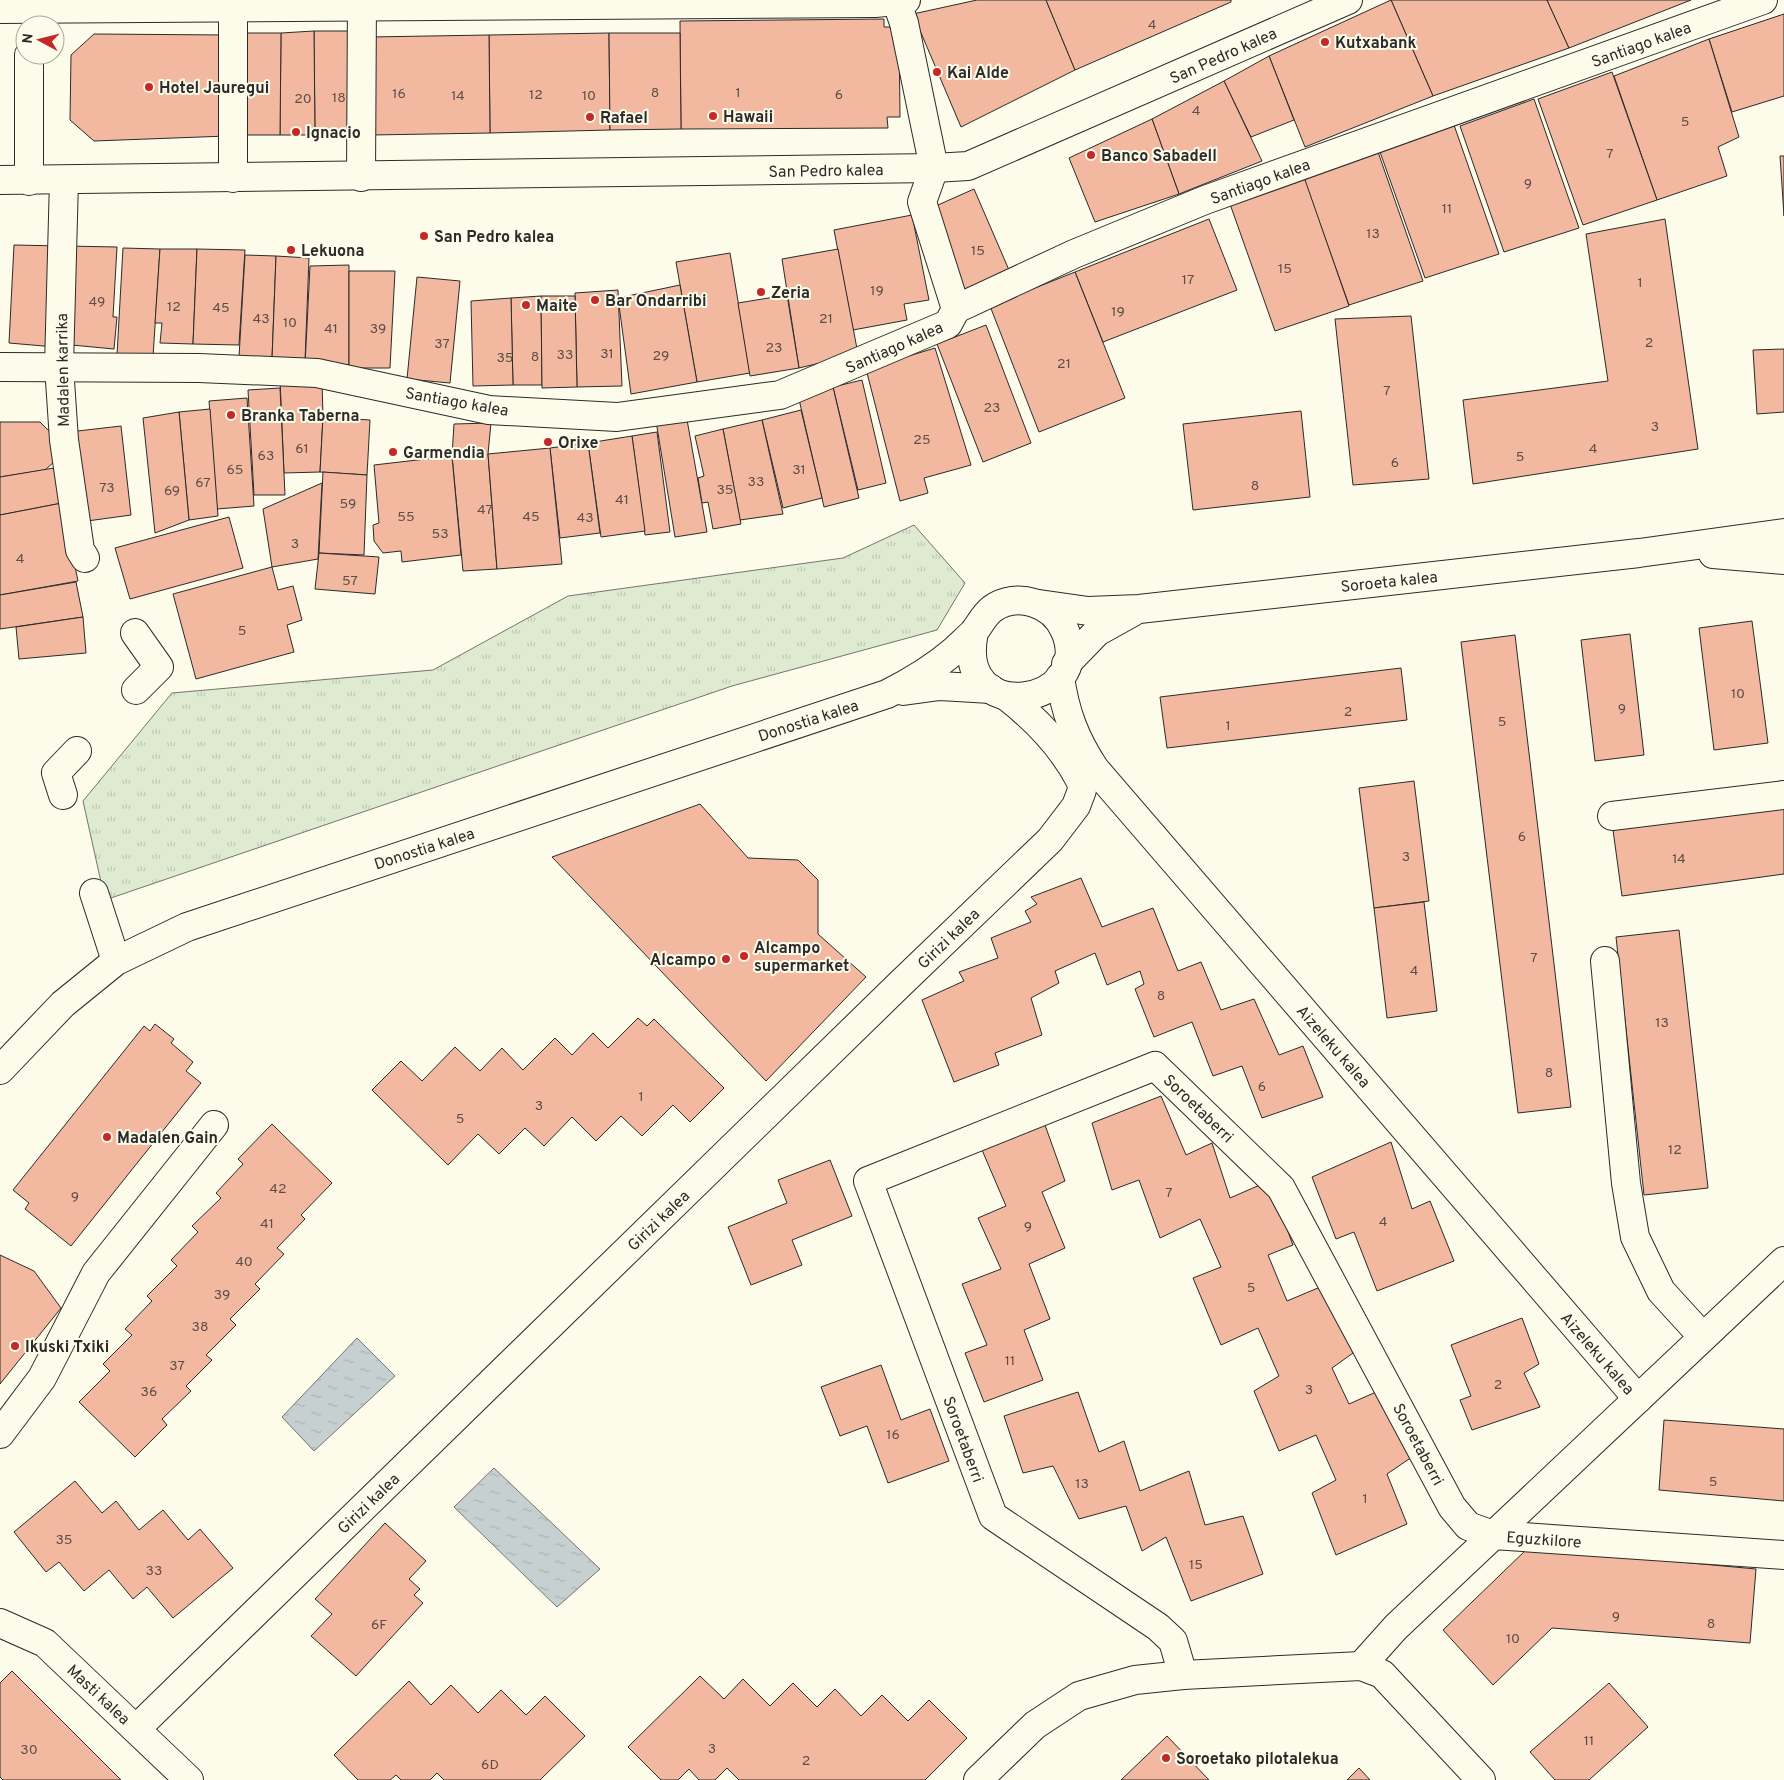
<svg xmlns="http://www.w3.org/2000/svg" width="1784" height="1780" viewBox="0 0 1784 1780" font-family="Overpass,sans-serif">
	<defs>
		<pattern id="park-tufts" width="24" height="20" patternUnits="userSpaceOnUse" patternTransform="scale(1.25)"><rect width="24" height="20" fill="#deebd1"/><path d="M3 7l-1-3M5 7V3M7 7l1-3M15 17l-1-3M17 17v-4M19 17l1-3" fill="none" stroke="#bfcab4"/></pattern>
		<pattern id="water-ripples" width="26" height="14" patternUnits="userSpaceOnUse" patternTransform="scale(1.25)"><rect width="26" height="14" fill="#c7d0d0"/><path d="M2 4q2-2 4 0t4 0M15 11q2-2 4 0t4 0" fill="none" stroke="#abb3b3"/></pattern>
	</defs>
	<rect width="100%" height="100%" fill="#fdfbea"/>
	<!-- park -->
	<path fill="url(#park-tufts)" stroke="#74746e" d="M914,525L965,583L937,630L732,686L105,900L83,801L172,693L433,670L568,596L843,558Z"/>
	<!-- water -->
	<g fill="url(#water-ripples)" stroke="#74746e">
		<path d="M357,1338L395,1376L314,1451L282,1417Z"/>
		<path d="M494,1468L600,1569L557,1607L454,1507Z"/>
	</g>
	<!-- building -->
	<g fill="#f2b8a0" stroke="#2b2b2b">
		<path d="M977,0H1046L1075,70L961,127L913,14Z"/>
		<path d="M1046,0H1231V2L1075,70Z"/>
		<path d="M1391,0H1547L1569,48L1433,96Z"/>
		<path d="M1391,0L1433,96L1305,147L1269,56Z"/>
		<path d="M1547,0H1691L1569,48Z"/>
		<path d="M1784,14V96L1732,112L1709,39Z"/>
		<path d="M884,19V27H899L900,117H887L888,128L681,129L680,21Z"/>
		<path d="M314,31H353V135H315Z"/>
		<path d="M314,31L315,135H280L281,33Z"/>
		<path d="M241,33H281L280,135H241Z"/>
		<path d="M609,33L610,130L490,133L489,35Z"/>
		<path d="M609,33H680L681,129L610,130Z"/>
		<path d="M94,34L228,35L227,136L94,141L70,120L71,55Z"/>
		<path d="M489,35L490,133L371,135L369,37Z"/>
		<path d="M1709,39L1739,137L1718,147L1727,176L1657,200L1614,76Z"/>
		<path d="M1269,56L1294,120L1251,137L1224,81Z"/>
		<path d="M1612,72L1657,200L1583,225L1538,99Z"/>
		<path d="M1224,81L1262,161L1179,194L1152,119Z"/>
		<path d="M1534,99L1579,228L1504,252L1460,126Z"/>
		<path d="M1152,119L1179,194L1095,222L1069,158Z"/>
		<path d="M1454,125L1499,254L1425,278L1380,152Z"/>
		<path d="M1378,152L1423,281L1349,305L1304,179Z"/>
		<path d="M1780,156H1784V216Z"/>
		<path d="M1304,177L1349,306L1275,331L1230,204Z"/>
		<path d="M974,189L1009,270L960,291L929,209Z"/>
		<path d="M912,215L929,300L904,304L907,320L853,330L834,230Z"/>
		<path d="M1209,219L1237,290L1103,342L1075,272Z"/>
		<path d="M1665,219L1698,449L1473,484L1463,400L1608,381L1586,234Z"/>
		<path d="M14,245L61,246L55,347L9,343Z"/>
		<path d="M66,246L117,247L113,317H117L114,349L61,344Z"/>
		<path d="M123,248L160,249L153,357L117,355Z"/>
		<path d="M160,249H197L193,344L160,343L162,323H155Z"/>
		<path d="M197,249L245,250L239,345L193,344Z"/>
		<path d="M838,249L858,354L799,368L782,259Z"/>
		<path d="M730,253L750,373L697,382L676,262Z"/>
		<path d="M245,255L276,256L272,358L239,357Z"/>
		<path d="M276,256L309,258L305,361L272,360Z"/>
		<path d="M349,265V365H305L310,266Z"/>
		<path d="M349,271H395L390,368H349Z"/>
		<path d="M1075,272L1125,398L1039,432L990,306Z"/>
		<path d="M417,277L460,281L450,383L407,379Z"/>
		<path d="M680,285L697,382L631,394L618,298Z"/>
		<path d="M618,290L622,386L577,387L575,293Z"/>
		<path d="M787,295L799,368L750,376L738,303Z"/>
		<path d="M541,296L542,385H513L511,298Z"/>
		<path d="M541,296H575L577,387L542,388Z"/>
		<path d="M511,298L513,385L473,386L471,301Z"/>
		<path d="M1411,316L1429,479L1353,485L1335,319Z"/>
		<path d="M986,325L1031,443L983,462L937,344Z"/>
		<path d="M935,348L971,465L924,478L928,493L900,501L866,369Z"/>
		<path d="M1784,349V412L1757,414L1753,350Z"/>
		<path d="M280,379L322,381L323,417L320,472L284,473Z"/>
		<path d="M862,380L886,483L858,490L833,387Z"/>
		<path d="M833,387L859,498L824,507L798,395Z"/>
		<path d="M280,388L285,495H254L248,390Z"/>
		<path d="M247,398L254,506L217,509L209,401Z"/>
		<path d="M210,409L218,516L189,520L179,412Z"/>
		<path d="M801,410L822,498L783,508L762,420Z"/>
		<path d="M1301,411L1310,497L1193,510L1183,424Z"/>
		<path d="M179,412L189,520L155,533L143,418Z"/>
		<path d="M686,414L707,532L675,537L656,421Z"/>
		<path d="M323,417L370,420L367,475L320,472Z"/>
		<path d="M762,420L783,514L740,520L723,429Z"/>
		<path d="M0,422H40L55,437V461L45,470L0,477Z"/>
		<path d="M491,423L488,454L497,569L463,571L452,456L454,424Z"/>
		<path d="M121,426L131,515L80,522L69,432Z"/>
		<path d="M723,429L741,524L713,529L708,502L702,503L698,478L704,476L695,436Z"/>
		<path d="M657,432L670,532L645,535L632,436Z"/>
		<path d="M632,436L645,531L601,537L588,443Z"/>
		<path d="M588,443L600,533L560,538L550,448Z"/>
		<path d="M550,448L562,564L497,569L488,454Z"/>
		<path d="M452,456L461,555L402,562L401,551L383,553L374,541L373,525L379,523L374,465Z"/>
		<path d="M54,468L62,503L0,515V477Z"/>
		<path d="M323,472L367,475L364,555L319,553Z"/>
		<path d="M322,483L318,559L272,567L263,509Z"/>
		<path d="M62,503L78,581L0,595V515Z"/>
		<path d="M229,517L243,568L130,599L115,548Z"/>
		<path d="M319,553L379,557L375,594L315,589Z"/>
		<path d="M272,567L278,590L293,586L302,620L287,625L294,652L196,679L173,594Z"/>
		<path d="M76,582L83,617L0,629V595Z"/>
		<path d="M83,617L86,653L19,659L16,627Z"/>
		<path d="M1752,621L1768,743L1714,750L1699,628Z"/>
		<path d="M1630,634L1644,755L1595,761L1581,640Z"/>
		<path d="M1515,635L1571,1107L1518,1113L1461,642Z"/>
		<path d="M1401,668L1407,720L1167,748L1160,697Z"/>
		<path d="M1414,781L1429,901L1374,908L1359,788Z"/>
		<path d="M700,804L748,858L798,860L818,880V934L866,977L766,1081L552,857Z"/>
		<path d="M1784,808V874L1622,896L1613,830Z"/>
		<path d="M1081,878L1102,927L1153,908L1178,971L1201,962L1221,1010L1254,999L1279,1055L1303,1046L1323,1097L1262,1118L1242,1066L1213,1076L1192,1022L1154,1037L1135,989L1144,984L1140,971L1107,985L1095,953L1055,971L1059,983L1031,998L1042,1035L995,1053L999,1065L954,1082L922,1000L964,981L959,972L998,958L991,938L1031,922L1025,911L1037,904L1031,897Z"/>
		<path d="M1424,902L1437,1011L1387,1018L1374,908Z"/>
		<path d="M1679,930L1708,1188L1644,1195L1616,937Z"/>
		<path d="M638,1018L647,1026L654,1019L724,1088L690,1122L673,1105L642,1136L621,1116L596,1141L572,1117L544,1146L525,1128L499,1154L478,1134L448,1165L372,1090L401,1061L422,1081L455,1047L480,1071L502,1048L523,1070L555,1038L572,1055L593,1033L608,1048Z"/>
		<path d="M155,1024L174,1039L171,1043L193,1062L186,1071L201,1083L71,1246L25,1209L29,1203L13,1190L144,1026L150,1031Z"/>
		<path d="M1161,1096L1186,1155L1212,1143L1230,1198L1269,1181L1293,1245L1268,1255L1287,1301L1325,1285L1353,1353L1332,1368L1349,1404L1385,1388L1412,1457L1387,1474L1407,1524L1336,1555L1312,1493L1336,1480L1316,1435L1279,1451L1254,1391L1279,1376L1258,1328L1221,1345L1193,1278L1221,1267L1200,1219L1160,1238L1139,1180L1112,1190L1092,1123Z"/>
		<path d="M272,1124L332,1183L301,1215L305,1219L277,1248L284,1254L255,1284L260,1289L230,1319L236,1325L206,1355L212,1360L186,1386L191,1391L162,1419L167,1425L135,1457L79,1402L110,1371L103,1364L132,1335L125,1329L152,1301L147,1296L177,1266L171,1260L198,1232L192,1226L221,1198L216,1193L243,1164L238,1159Z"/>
		<path d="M1045,1125L1065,1181L1042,1192L1065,1248L1029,1264L1050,1319L1024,1330L1043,1380L984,1402L965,1353L987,1345L962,1284L1001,1269L978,1218L1006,1206L982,1150Z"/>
		<path d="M1391,1142L1412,1209L1430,1201L1454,1261L1377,1291L1354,1232L1336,1239L1312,1177Z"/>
		<path d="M830,1160L852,1216L792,1240L802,1265L751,1285L728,1227L787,1203L778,1180Z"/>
		<path d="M0,1255L34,1271L61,1308L0,1384Z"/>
		<path d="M1522,1318L1539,1364L1524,1373L1540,1407L1472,1430L1460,1400L1471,1396L1451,1345Z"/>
		<path d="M881,1365L901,1420L930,1409L949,1461L888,1483L867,1426L840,1436L821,1387Z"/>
		<path d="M1078,1392L1099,1452L1124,1441L1140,1491L1189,1471L1205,1525L1243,1516L1263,1574L1191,1601L1166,1537L1142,1551L1126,1506L1079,1519L1053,1466L1023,1473L1004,1416Z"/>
		<path d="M1664,1420L1784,1429V1501L1659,1490Z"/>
		<path d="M75,1481L102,1513L116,1501L139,1530L163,1510L188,1540L200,1529L233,1568L173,1618L147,1587L133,1599L109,1570L84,1591L59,1562L46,1572L14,1532Z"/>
		<path d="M385,1523L426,1561L409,1579L420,1589L414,1595L423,1603L356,1676L311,1636L332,1614L315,1599Z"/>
		<path d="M1528,1548L1756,1569L1750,1643L1552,1628L1493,1685L1443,1630Z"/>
		<path d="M12,1671L121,1780H3L0,1777V1683Z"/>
		<path d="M700,1676L724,1699L743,1679L770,1706L793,1683L817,1707L835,1689L861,1716L882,1695L908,1721L929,1700L967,1738L925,1780H739L727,1768L715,1780H699L689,1769L678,1780H661L628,1747Z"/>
		<path d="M409,1681L431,1705L451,1685L478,1713L501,1690L526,1715L545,1696L585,1736L540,1780H444L437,1773L430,1780H401L396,1775L390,1780H358L334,1755Z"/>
		<path d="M1609,1683L1648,1727L1589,1780H1555L1530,1752Z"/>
		<path d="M1167,1736L1209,1780H1121Z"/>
		<path d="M1359,1768L1370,1780H1347Z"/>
	</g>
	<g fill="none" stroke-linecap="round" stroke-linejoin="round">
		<defs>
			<g id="minor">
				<path d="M896,0L904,23L934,168L922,202L956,309"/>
				<path d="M0,9L875,3L906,0"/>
				<path d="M29,55V181"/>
				<path d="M361,177L362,0"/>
				<path d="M233,178V0"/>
				<path d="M0,180L934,168L968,166L1348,0"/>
				<path d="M64,180L59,366L64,440L80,550L85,558"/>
				<path d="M0,367L199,368L317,373L489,410L617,417L780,395L948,324L956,309L1074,254L1205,200L1763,0"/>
				<path d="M1713,554L1784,560"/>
				<path d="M1039,604L1088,611L1139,609L1639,553L1784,533"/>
				<path d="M135,633L159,667L136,690"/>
				<path d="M1066,664L1097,632L1133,612"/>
				<path d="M1060,677C1065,712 1075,739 1095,769L1638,1399"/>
				<path d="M903,691L940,686L991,689"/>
				<path d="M63,795L56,773L77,751"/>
				<path d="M1612,816L1784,795"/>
				<path d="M94,893L116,961"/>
				<path d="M1605,961L1626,1183L1635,1237L1661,1291L1703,1337"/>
				<path d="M0,1070L63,1004L116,961L187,927L887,694C911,682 933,669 954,651C960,645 967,639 973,633C980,625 983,616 992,609C1017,591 1053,603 1065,631C1097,706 953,730 974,632"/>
				<path d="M0,1434L42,1378L96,1273L214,1125"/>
				<path d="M0,1623L45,1643L189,1780"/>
				<path d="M1361,1666L1396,1627L1784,1261"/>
				<path d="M1183,1675L1173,1641L1158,1627L993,1516L868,1181L1155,1066L1281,1188L1452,1507L1468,1526L1493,1535L1784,1555"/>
				<path d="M136,1729L899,985L1050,840L1076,806L1082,790L1081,782C1063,747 1037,720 1006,696"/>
				<path d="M978,1780L1035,1725L1079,1696L1135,1680L1183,1675L1361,1666L1382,1674L1481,1780"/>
			</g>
		</defs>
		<!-- minor casing -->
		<use href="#minor" stroke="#2b2b2b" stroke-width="30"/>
		<!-- minor -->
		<use href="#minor" stroke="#fdfbea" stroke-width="28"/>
	</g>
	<!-- markers -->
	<g fill="#c62828" stroke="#fdfbea" stroke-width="2">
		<circle cx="1325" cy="42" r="5"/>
		<circle cx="937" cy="72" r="5"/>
		<circle cx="149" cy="87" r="5"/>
		<circle cx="713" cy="116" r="5"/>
		<circle cx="590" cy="117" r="5"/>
		<circle cx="296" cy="132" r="5"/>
		<circle cx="1091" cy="155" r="5"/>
		<circle cx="424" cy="236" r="5"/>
		<circle cx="291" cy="250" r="5"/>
		<circle cx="761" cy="292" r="5"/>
		<circle cx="595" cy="300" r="5"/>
		<circle cx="526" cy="305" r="5"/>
		<circle cx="231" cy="415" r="5"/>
		<circle cx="548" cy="442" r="5"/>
		<circle cx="393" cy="452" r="5"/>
		<circle cx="744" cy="956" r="5"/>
		<circle cx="726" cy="959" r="5"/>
		<circle cx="107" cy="1137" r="5"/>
		<circle cx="15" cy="1346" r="5"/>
		<circle cx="1166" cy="1758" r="5"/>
	</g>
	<g text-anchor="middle" stroke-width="4" stroke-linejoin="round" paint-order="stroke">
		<!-- number labels -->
		<g font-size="14" fill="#5d4e48">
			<text x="1152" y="29">4</text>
			<text x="655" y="97">8</text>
			<text x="738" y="97">1</text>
			<text x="399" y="98">16</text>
			<text x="536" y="99">12</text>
			<text x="839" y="99">6</text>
			<text x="458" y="100">14</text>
			<text x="589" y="100">10</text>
			<text x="339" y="102">18</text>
			<text x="303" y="103">20</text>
			<text x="1196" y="115">4</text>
			<text x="1685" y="126">5</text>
			<text x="1610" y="158">7</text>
			<text x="1528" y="188">9</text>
			<text x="1447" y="213">11</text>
			<text x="1373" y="238">13</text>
			<text x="978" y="255">15</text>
			<text x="1285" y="273">15</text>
			<text x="1188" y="284">17</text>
			<text x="1640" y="287">1</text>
			<text x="877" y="295">19</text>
			<text x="97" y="306">49</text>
			<text x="174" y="311">12</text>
			<text x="221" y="312">45</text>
			<text x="1118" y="316">19</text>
			<text x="261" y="323">43</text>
			<text x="826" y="323">21</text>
			<text x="290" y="327">10</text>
			<text x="331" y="333">41</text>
			<text x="378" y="333">39</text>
			<text x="1649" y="347">2</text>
			<text x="442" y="348">37</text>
			<text x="774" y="352">23</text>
			<text x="607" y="358">31</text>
			<text x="565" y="359">33</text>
			<text x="661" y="360">29</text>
			<text x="535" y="361">8</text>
			<text x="505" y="362">35</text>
			<text x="1064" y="368">21</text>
			<text x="1387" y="395">7</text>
			<text x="992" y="412">23</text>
			<text x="1655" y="431">3</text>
			<text x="922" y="444">25</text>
			<text x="302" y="453">61</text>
			<text x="1593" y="453">4</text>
			<text x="266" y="460">63</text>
			<text x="1520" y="461">5</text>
			<text x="1395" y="467">6</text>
			<text x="235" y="474">65</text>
			<text x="799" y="474">31</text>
			<text x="756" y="486">33</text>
			<text x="203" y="487">67</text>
			<text x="1255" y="490">8</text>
			<text x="107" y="492">73</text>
			<text x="725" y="494">35</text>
			<text x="172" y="495">69</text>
			<text x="622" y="504">41</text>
			<text x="348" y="508">59</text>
			<text x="485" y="514">47</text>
			<text x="406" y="521">55</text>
			<text x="531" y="521">45</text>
			<text x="585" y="522">43</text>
			<text x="440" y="538">53</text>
			<text x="295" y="548">3</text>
			<text x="20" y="563">4</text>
			<text x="350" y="585">57</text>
			<text x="242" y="635">5</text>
			<text x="1738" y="698">10</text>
			<text x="1622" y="713">9</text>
			<text x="1348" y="716">2</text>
			<text x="1502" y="726">5</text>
			<text x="1228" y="730">1</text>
			<text x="1522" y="841">6</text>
			<text x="1406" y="861">3</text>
			<text x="1679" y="863">14</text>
			<text x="1534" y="962">7</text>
			<text x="1414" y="975">4</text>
			<text x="1161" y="1000">8</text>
			<text x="1662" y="1027">13</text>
			<text x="1549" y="1077">8</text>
			<text x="1262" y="1091">6</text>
			<text x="641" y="1101">1</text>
			<text x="539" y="1110">3</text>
			<text x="460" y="1123">5</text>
			<text x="1675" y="1154">12</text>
			<text x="278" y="1193">42</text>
			<text x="1169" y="1197">7</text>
			<text x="75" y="1201">9</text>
			<text x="1383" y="1226">4</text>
			<text x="267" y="1228">41</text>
			<text x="1028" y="1231">9</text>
			<text x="244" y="1266">40</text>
			<text x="1251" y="1292">5</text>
			<text x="222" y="1299">39</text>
			<text x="200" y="1331">38</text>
			<text x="1010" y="1365">11</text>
			<text x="177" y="1370">37</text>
			<text x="1498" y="1389">2</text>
			<text x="1309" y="1394">3</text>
			<text x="149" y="1396">36</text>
			<text x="893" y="1439">16</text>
			<text x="1713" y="1486">5</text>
			<text x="1082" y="1488">13</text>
			<text x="1365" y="1503">1</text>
			<text x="64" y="1544">35</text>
			<text x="1196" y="1569">15</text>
			<text x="154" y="1575">33</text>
			<text x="1616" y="1621">9</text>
			<text x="1711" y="1628">8</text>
			<text x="379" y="1629">6F</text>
			<text x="1513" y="1643">10</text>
			<text x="1589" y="1745">11</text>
			<text x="712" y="1753">3</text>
			<text x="29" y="1754">30</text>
			<text x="806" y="1765">2</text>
			<text x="490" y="1769">6D</text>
		</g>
		<!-- poi labels -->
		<g font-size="16" font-weight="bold" fill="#2b2b2b" stroke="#fdfbea" text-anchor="start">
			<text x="1335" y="48">Kutxabank</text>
			<text x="947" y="78">Kai Alde</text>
			<text x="159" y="93">Hotel Jauregui</text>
			<text x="723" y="122">Hawaii</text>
			<text x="600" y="123">Rafael</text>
			<text x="306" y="138">Ignacio</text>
			<text x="1101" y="161">Banco Sabadell</text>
			<text x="434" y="242">San Pedro kalea</text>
			<text x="301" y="256">Lekuona</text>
			<text x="771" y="298">Zeria</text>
			<text x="605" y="306">Bar Ondarribi</text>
			<text x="536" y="311">Maite</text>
			<text x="241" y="421">Branka Taberna</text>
			<text x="558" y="448">Orixe</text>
			<text x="403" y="458">Garmendia</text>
			<text x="754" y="953">Alcampo<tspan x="754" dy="18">supermarket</tspan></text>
			<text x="716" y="965" text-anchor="end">Alcampo</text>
			<text x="117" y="1143">Madalen Gain</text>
			<text x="25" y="1352">Ikuski Txiki</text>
			<text x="1176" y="1764">Soroetako pilotalekua</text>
		</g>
		<!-- street labels -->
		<g font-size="16" fill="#2b2b2b" stroke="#fdfbea">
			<text transform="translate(1641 44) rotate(-20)" y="6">Santiago kalea</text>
			<text transform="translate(1223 55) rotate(-24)" y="6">San Pedro kalea</text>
			<text transform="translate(826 170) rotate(-1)" y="6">San Pedro kalea</text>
			<text transform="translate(1260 181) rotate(-20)" y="6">Santiago kalea</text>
			<text transform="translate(894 347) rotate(-24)" y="6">Santiago kalea</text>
			<text transform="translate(62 370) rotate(-91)" y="6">Madalen karrika</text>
			<text transform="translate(457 401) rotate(10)" y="6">Santiago kalea</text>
			<text transform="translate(1389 581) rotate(-6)" y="6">Soroeta kalea</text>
			<text transform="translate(808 720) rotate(-18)" y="6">Donostia kalea</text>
			<text transform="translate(424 848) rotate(-18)" y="6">Donostia kalea</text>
			<text transform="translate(948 938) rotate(-44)" y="6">Girizi kalea</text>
			<text transform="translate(1334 1046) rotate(49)" y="6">Aizeleku kalea</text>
			<text transform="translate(1199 1108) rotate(44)" y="6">Soroetaberri</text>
			<text transform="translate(658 1220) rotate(-44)" y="6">Girizi kalea</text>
			<text transform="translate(1598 1353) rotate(49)" y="6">Aizeleku kalea</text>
			<text transform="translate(964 1439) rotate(70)" y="6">Soroetaberri</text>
			<text transform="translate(1419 1444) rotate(62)" y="6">Soroetaberri</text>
			<text transform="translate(368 1503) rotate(-44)" y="6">Girizi kalea</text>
			<text transform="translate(1544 1539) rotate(4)" y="6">Eguzkilore</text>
			<text transform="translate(99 1694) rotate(43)" y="6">Masti kalea</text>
		</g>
	</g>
	<!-- north arrow -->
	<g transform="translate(40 40) rotate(277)"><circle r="24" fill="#fdfbea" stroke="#a9a89e"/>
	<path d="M0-4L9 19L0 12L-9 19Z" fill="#c62828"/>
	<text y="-8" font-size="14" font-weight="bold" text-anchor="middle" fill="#2b2b2b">N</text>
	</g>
</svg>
